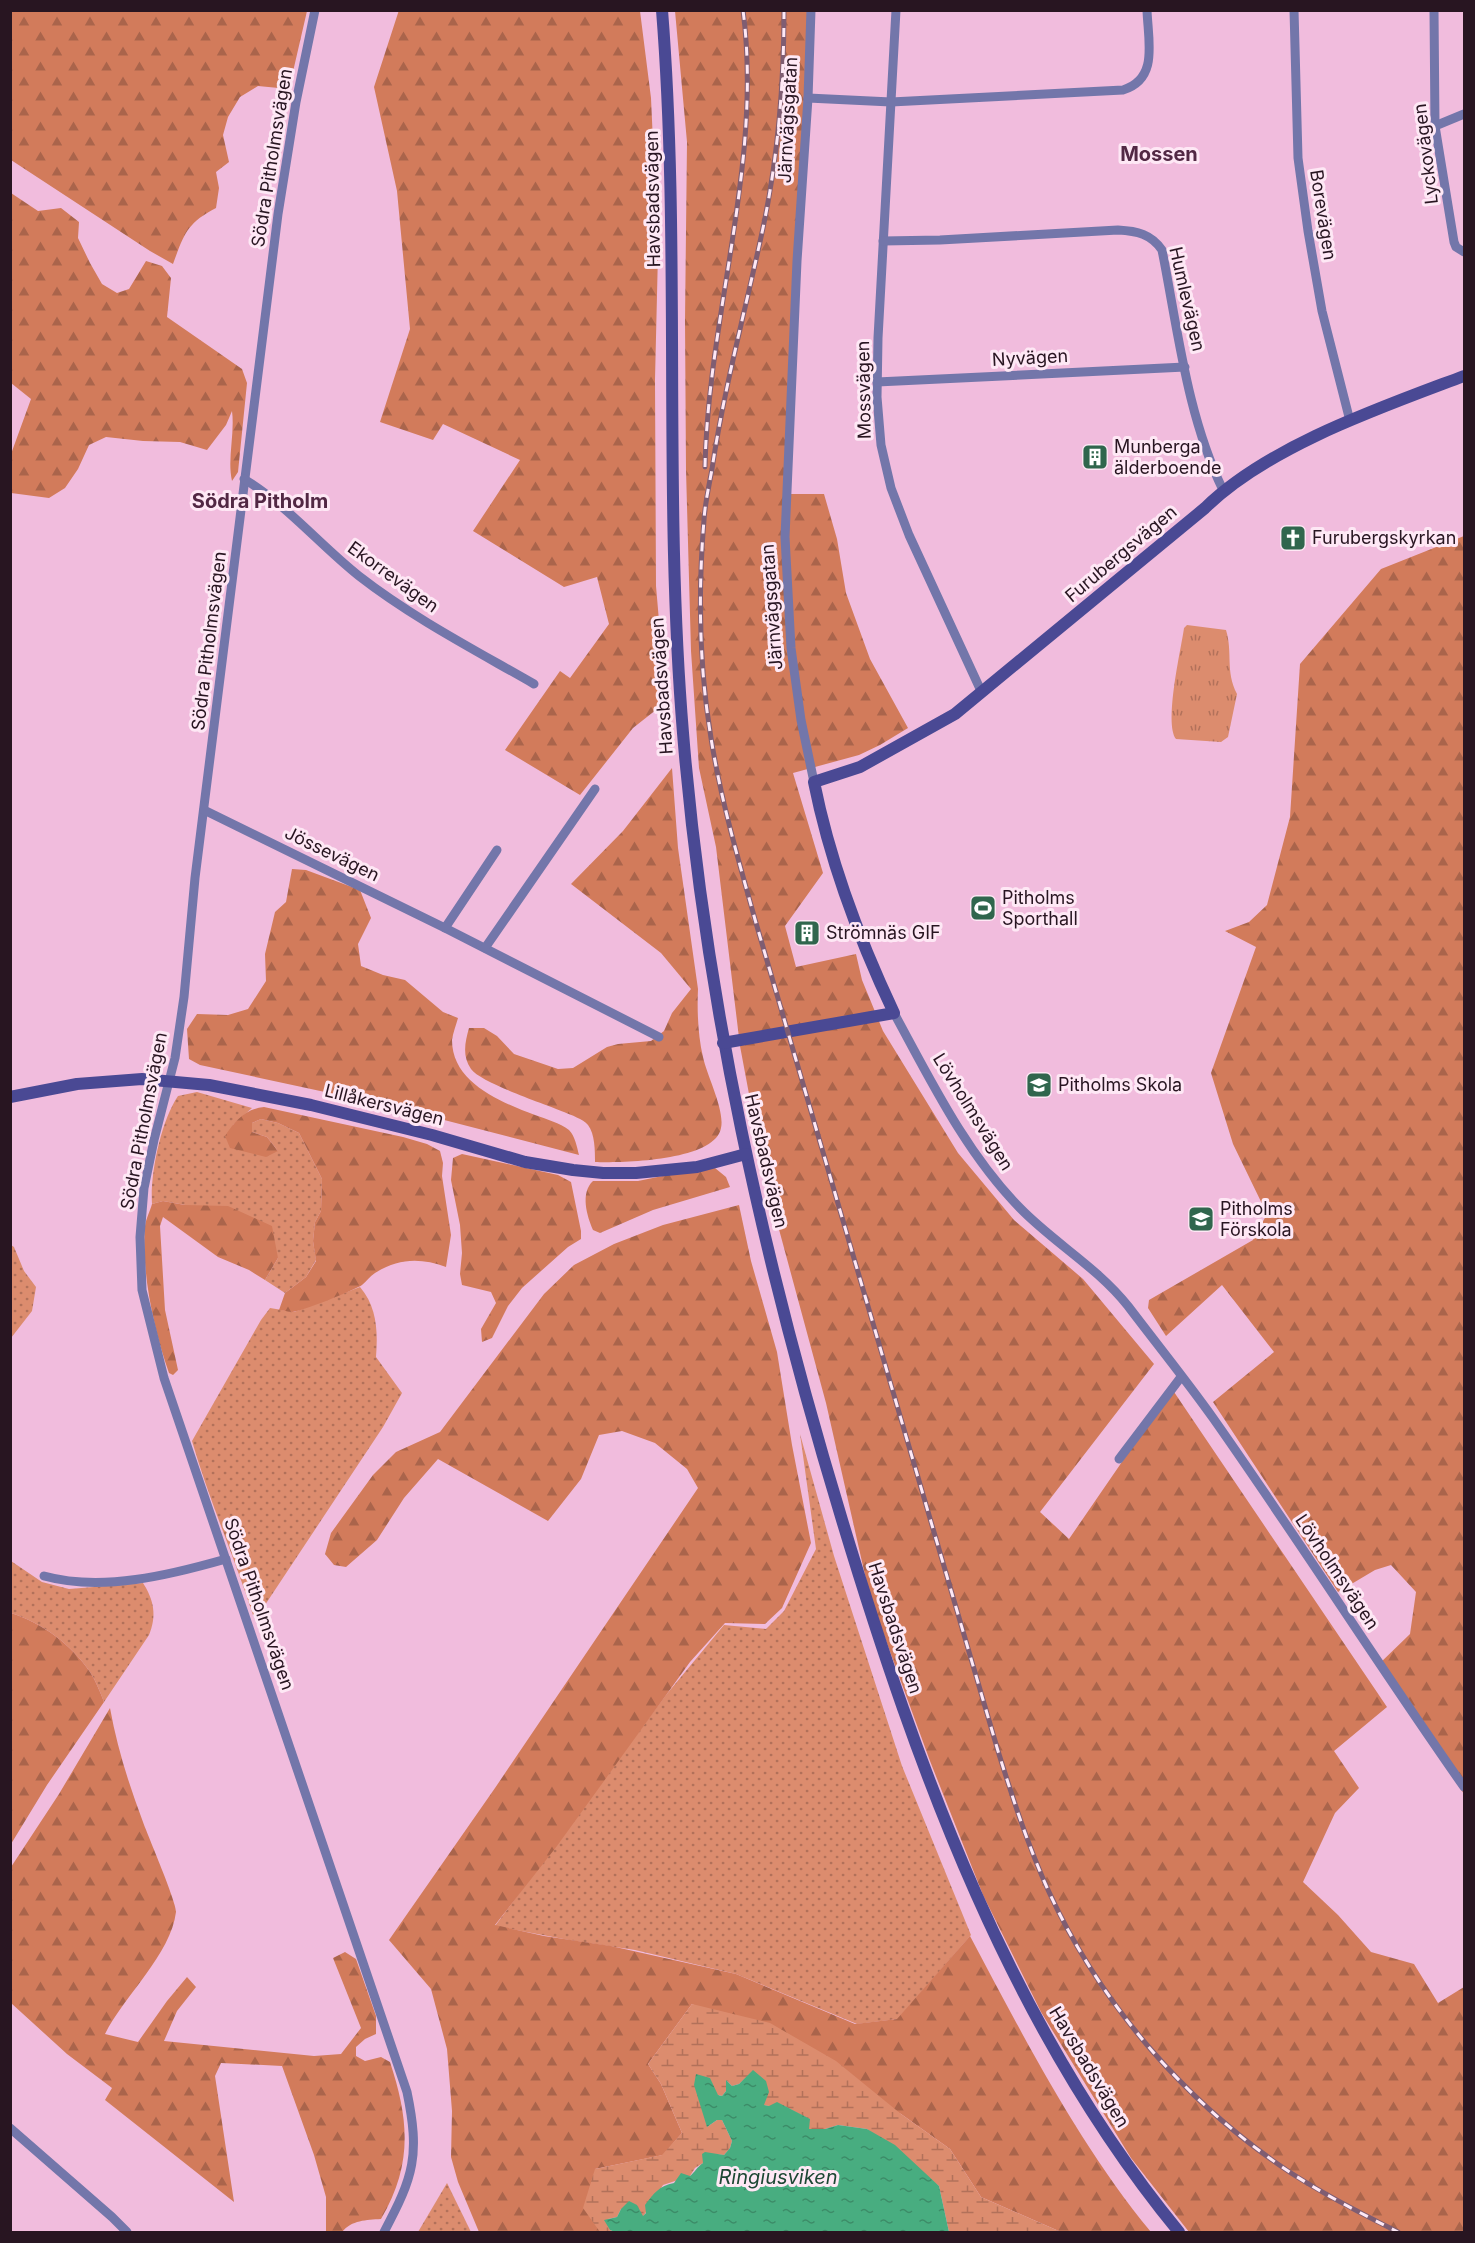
<svg xmlns="http://www.w3.org/2000/svg" width="1475" height="2243" viewBox="0 0 1475 2243" font-family="Inter,sans-serif">
	<defs>
		<pattern id="grass-dots" width="8" height="8" patternUnits="userSpaceOnUse" patternTransform="scale(1.5)"><rect width="8" height="8" fill="#dc8c6e"/><path d="M2 2h.1M6 6h.1" fill="none" stroke="#b2715a" stroke-width="1.8" stroke-linecap="round"/></pattern>
		<pattern id="forest-firs" width="22" height="20" patternUnits="userSpaceOnUse" patternTransform="scale(1.5)"><rect width="22" height="20" fill="#d27b5b"/><path d="M5 1l3.5 6h-7zM16 11l3.5 6h-7z" fill="#aa644b"/></pattern>
		<pattern id="wetland-marsh" width="20" height="14" patternUnits="userSpaceOnUse" patternTransform="scale(1.5)"><rect width="20" height="14" fill="#dc8c6e"/><path d="M1 5h8M5 5V1M11 12h8M15 12V8" fill="none" stroke="#b2715a"/></pattern>
		<pattern id="park-tufts" width="24" height="20" patternUnits="userSpaceOnUse" patternTransform="scale(1.5)"><rect width="24" height="20" fill="#dc8c6e"/><path d="M3 7l-1-3M5 7V3M7 7l1-3M15 17l-1-3M17 17v-4M19 17l1-3" fill="none" stroke="#b2715a"/></pattern>
		<pattern id="water-ripples" width="26" height="14" patternUnits="userSpaceOnUse" patternTransform="scale(1.5)"><rect width="26" height="14" fill="#48ad80"/><path d="M2 4q2-2 4 0t4 0M15 11q2-2 4 0t4 0" fill="none" stroke="#3c8c68"/></pattern>
	</defs>
	<rect width="100%" height="100%" fill="#f1bcdd"/>
	<!-- grass -->
	<g fill="url(#grass-dots)">
		<path d="M197,1092L252,1108L233,1125L278,1151L267,1137L252,1132V1123L261,1119L278,1123L299,1133L322,1179L321,1211L315,1222L313,1241L316,1260L306,1277L285,1293L265,1280L278,1258L185,1205L163,1201L152,1204C150,1174 161,1121 178,1096Z"/>
		<path d="M11,1245L14,1247L24,1271L36,1287L32,1311L11,1338Z"/>
		<path d="M360,1287C377,1307 378,1331 376,1357L402,1393L383,1427L263,1608L257,1615H253C234,1556 209,1500 192,1441L261,1320L270,1308L294,1312Z"/>
		<path d="M800,1434L834,1556L902,1766L971,1935L898,2019L857,2024L736,1974L635,1950L569,1940L495,1926L666,1695L724,1625L766,1629L784,1611L816,1549Z"/>
		<path d="M11,1561L42,1582L69,1589L143,1583C154,1600 157,1616 149,1635L104,1702C100,1692 96,1681 90,1672C71,1644 42,1623 11,1613Z"/>
		<path d="M447,2183L471,2232H418Z"/>
	</g>
	<!-- forest -->
	<g fill="url(#forest-firs)">
		<path d="M399,10L640,11L651,98L658,253L655,380L656,586L666,702L633,728L580,795L505,750L560,671L570,678L609,624L597,577L564,587L473,531L520,460L443,424L433,440L380,422L410,329L397,191L374,87Z"/>
		<path d="M10,11H307L289,89L258,86L240,97L228,117L223,135L229,162L216,172L219,188L216,208C187,223 184,234 173,264L150,251L11,160Z"/>
		<path d="M675,11H811L787,494H824L837,539L846,593L870,659L908,728L880,745L859,755L793,773L823,873L785,926L796,967L856,954L862,980L883,1031L958,1153L1014,1220L1083,1279L1154,1364L1040,1512L1069,1539L1172,1389L1387,1707L1334,1751L1359,1788L1335,1813L1303,1882L1338,1915L1371,1952L1414,1964L1438,2003L1464,1987V2232H1189L1131,2158L1041,2012L983,1895L930,1761L870,1597L826,1403L764,1174L740,1046L716,847L699,768L691,651L686,470L685,321L687,142Z"/>
		<path d="M11,193L38,211L61,208L79,222L78,238L90,263L102,284L117,293L129,289L146,261L162,266L171,278L167,317L242,369L247,383L238,472L232,481C227,459 235,434 232,411L226,425L207,450L180,442L143,441L106,437L89,445L78,469L65,488L49,498L11,493V454L31,399L11,383Z"/>
		<path d="M1464,536V1794L1377,1666L1410,1634L1416,1592L1391,1565L1375,1570L1338,1592L1213,1402L1274,1352L1222,1285L1166,1336L1148,1308L1149,1300L1253,1240L1267,1214L1233,1144L1211,1073L1256,947L1225,931L1249,922L1267,905L1290,817L1300,664L1381,569Z"/>
		<path d="M672,768L678,848L698,989C697,1011 698,1036 703,1057C707,1076 725,1110 721,1128C715,1161 622,1163 595,1162C595,1151 595,1134 588,1125C583,1119 571,1115 564,1112C545,1104 481,1083 471,1069C462,1056 465,1042 469,1028H484L497,1036L514,1054L558,1069L573,1068L607,1047L618,1044L651,1041L664,1031L672,1013L691,989L661,953L571,884L623,831Z"/>
		<path d="M292,869L306,870L360,890L371,918L358,944L361,966L383,975L405,980L443,1012L458,1018C456,1025 453,1033 452,1040C452,1083 501,1102 535,1115C546,1119 560,1123 569,1130C575,1136 577,1147 579,1155L390,1106L200,1065L189,1059L187,1029L197,1014L228,1015L248,1009L266,981L265,954L275,912L286,902Z"/>
		<path d="M264,1107L403,1137L427,1144L440,1151L443,1163L442,1176L451,1235L446,1267C421,1258 399,1258 375,1273C370,1276 366,1282 362,1285C355,1290 300,1312 292,1312C288,1312 283,1310 279,1310L285,1293L306,1277L316,1261L313,1241L315,1222L321,1211L322,1179L299,1133L278,1123L261,1119L252,1123V1132L267,1137L278,1151L266,1157L230,1148L225,1136C235,1121 245,1109 264,1107Z"/>
		<path d="M462,1154L558,1175L571,1182L581,1231V1239L568,1247L522,1288L508,1306L492,1338L482,1342L481,1329L496,1303L491,1292L462,1285L460,1274L462,1253L460,1225L451,1180L453,1158Z"/>
		<path d="M715,1168L726,1177L730,1187L653,1210L600,1233L593,1230C587,1216 580,1193 593,1181H638L697,1169Z"/>
		<path d="M163,1201L185,1205L228,1206L272,1226L278,1258L265,1280L249,1270L218,1257L163,1217L160,1226L165,1310L178,1370L173,1375L169,1373C154,1331 141,1271 145,1226C146,1219 150,1211 152,1204Z"/>
		<path d="M739,1205L751,1261L777,1352L792,1445L811,1543L782,1608L765,1624L725,1623L690,1662L557,1846L495,1925L544,1936L611,1946L736,1974L855,2024L897,2019L970,1936C1023,2036 1079,2145 1151,2232H1061L981,2197L950,2149L901,2114L692,2004L648,2064L661,2084L682,2133L663,2155L595,2169L602,2232H479L458,2182L451,2157L452,2111L447,2049L431,1989L389,1940L495,1788L698,1488L687,1469L655,1443L622,1431L599,1435L581,1479L548,1521L438,1459L404,1498L377,1540L346,1567L334,1565L325,1554L331,1533L373,1475L396,1452L440,1432L544,1294L574,1265L614,1244L663,1225Z"/>
		<path d="M11,1613C42,1623 71,1644 90,1672C96,1681 100,1692 104,1702L47,1785L11,1844Z"/>
		<path d="M110,1708C117,1747 129,1785 143,1822C148,1836 177,1903 176,1912C171,1954 124,1996 105,2034L138,2042L167,2001L187,1977L196,1987L177,2011L164,2041L314,2056L341,2054L361,2028L333,1958L345,1952L356,1959L376,2016V2034L365,2039L356,2047V2056L365,2061L381,2057L390,2062C409,2120 413,2164 381,2219C366,2220 352,2220 342,2232H326V2197L314,2155L282,2066L221,2063L215,2076L234,2202L105,2100L112,2088L67,2054L11,2003V1867L59,1794Z"/>
	</g>
	<!-- wetland -->
	<path fill="url(#wetland-marsh)" d="M692,2004L770,2023L836,2061L901,2114L950,2149L981,2197L1061,2232H949L939,2186L867,2129L838,2125L825,2129H808L809,2119L784,2106H769L763,2105L750,2074L739,2084L732,2086L727,2081L726,2091L722,2096L719,2095L707,2127L717,2120H722L732,2141L730,2148L724,2155L713,2154L703,2157V2163L695,2168L690,2176L663,2185L643,2217L621,2209L617,2217L608,2219L610,2230L615,2232H600L583,2208L595,2169L662,2155L682,2133L661,2084L648,2064Z"/>
	<!-- park -->
	<path fill="url(#park-tufts)" d="M1187,625L1226,630C1233,653 1225,671 1237,694L1228,737L1221,742L1176,739C1164,722 1181,650 1184,628Z"/>
	<!-- water -->
	<path fill="url(#water-ripples)" d="M753,2070L766,2081L769,2092L764,2105L769,2106L777,2102L810,2119L809,2129H825L838,2125L867,2129L895,2145L939,2186L949,2232H615L610,2230L604,2220L617,2217L621,2209L629,2201L637,2205L643,2216L646,2213L645,2205C654,2193 659,2186 674,2183L681,2173L690,2176C695,2172 697,2167 703,2163L702,2154L705,2152L724,2155L730,2148L732,2141L722,2120H717L707,2127L694,2085L696,2074L710,2078L718,2095L722,2096L726,2091V2080L732,2086L739,2084Z"/>
	<g fill="none" stroke-linecap="round" stroke-linejoin="round">
		<!-- street -->
		<g stroke="#7376aa" stroke-width="9">
			<path d="M315,10L296,102L278,214L195,878L184,997L175,1058L154,1140L144,1188L140,1237L142,1290L164,1378L407,2092C420,2155 414,2176 384,2232"/>
			<path d="M811,10L808,98L797,261L785,537L791,648L801,720L814,782"/>
			<path d="M896,10L878,338L877,397L881,445L891,488L909,535L982,693"/>
			<path d="M1294,10L1298,158L1308,231L1322,311L1350,421"/>
			<path d="M1434,10L1435,126L1454,242L1456,247L1464,252"/>
			<path d="M808,98L891,102L1123,90C1159,79 1148,41 1147,10"/>
			<path d="M1435,126L1464,114"/>
			<path d="M883,241L940,240L1118,230C1137,231 1151,234 1162,250C1178,330 1187,416 1223,490"/>
			<path d="M877,382L1185,367"/>
			<path d="M244,479C287,505 320,545 359,576C413,618 475,650 534,684"/>
			<path d="M204,810L445,928L659,1037"/>
			<path d="M445,928L497,850"/>
			<path d="M485,948L595,789"/>
			<path d="M894,1013C931,1081 966,1153 1020,1208C1054,1243 1097,1267 1128,1306C1156,1343 1186,1380 1213,1418C1299,1540 1379,1666 1464,1787"/>
			<path d="M1119,1459L1181,1377"/>
			<path d="M44,1576C102,1592 170,1575 226,1559"/>
			<path d="M10,2128L112,2217L127,2232"/>
		</g>
		<!-- secondary -->
		<g stroke="#4a4994" stroke-width="12">
			<path d="M662,10C681,251 663,493 683,733C705,1001 764,1263 842,1520C918,1771 1011,2028 1179,2232"/>
			<path d="M723,1043L894,1013C859,939 830,862 814,782L860,767L955,714L1205,508C1268,446 1382,407 1464,376"/>
			<path d="M10,1097L77,1084L142,1079L209,1085L311,1105L432,1135L525,1162L573,1170L603,1173H636L697,1167L746,1154"/>
		</g>
		<defs>
			<g id="rail">
				<path d="M784,10C784,83 778,157 763,228C746,308 724,388 712,469C709,486 705,503 704,520C698,592 699,666 711,738C721,801 739,862 756,923L998,1751C1013,1799 1028,1846 1049,1892C1101,2005 1187,2104 1291,2173C1325,2195 1362,2214 1398,2232"/>
				<path d="M705,467C708,315 763,163 743,10"/>
			</g>
		</defs>
		<!-- rail casing -->
		<use href="#rail" stroke="#7f5d72" stroke-width="5"/>
		<!-- rail -->
		<use href="#rail" stroke="#fee8f5" stroke-width="3" stroke-dasharray="9" stroke-linecap="butt"/>
	</g>
	<!-- icons -->
	<defs>
		<symbol id="building-square" viewBox="-11 -11 22 22"><rect x="-9" y="-9" width="18" height="18" rx="4" fill="#30664d" stroke="#fee8f5"/><path d="M-4-6H4V6H1V3H-1V6H-4ZM-2.5-4.3h1.7v1.8h-1.7ZM.8-4.3h1.7v1.8H.8ZM-2.5-1h1.7V.8h-1.7ZM.8-1h1.7V.8H.8Z" fill="#fff"/></symbol>
		<symbol id="church-square" viewBox="-11 -11 22 22"><rect x="-9" y="-9" width="18" height="18" rx="4" fill="#30664d" stroke="#fee8f5"/><path d="M-1.2-6h2.4v3.5h3.3v2.4h-3.3V6h-2.4V-.1h-3.3v-2.4h3.3Z" fill="#fff"/></symbol>
		<symbol id="stadium-square" viewBox="-11 -11 22 22"><rect x="-9" y="-9" width="18" height="18" rx="4" fill="#30664d" stroke="#fee8f5"/><path d="M0-5a6.5 5 0 1 0 0 10a6.5 5 0 1 0 0-10ZM-3.5-1.8h7v3.6h-7Z" fill="#fff"/></symbol>
		<symbol id="school-square" viewBox="-11 -11 22 22"><rect x="-9" y="-9" width="18" height="18" rx="4" fill="#30664d" stroke="#fee8f5"/><path d="M0-5L7-2L0 1L-7-2ZM-4 1L0 2.5L4 1V4Q0 6-4 4Z" fill="#fff"/></symbol>
	</defs>
	<g fill-rule="evenodd">
		<use href="#building-square" x="1080" y="442" width="30" height="30"/>
		<use href="#church-square" x="1278" y="523" width="30" height="30"/>
		<use href="#stadium-square" x="968" y="893" width="30" height="30"/>
		<use href="#building-square" x="792" y="918" width="30" height="30"/>
		<use href="#school-square" x="1024" y="1070" width="30" height="30"/>
		<use href="#school-square" x="1186" y="1204" width="30" height="30"/>
	</g>
	<g text-anchor="middle" stroke-width="6" stroke-linejoin="round" paint-order="stroke">
		<!-- street labels -->
		<g font-size="18" fill="#281521" stroke="#fee8f5">
			<text transform="translate(788 120) rotate(-87)" y="6">Järnvägsgatan</text>
			<text transform="translate(1426 154) rotate(-97)" y="6">Lyckovägen</text>
			<text transform="translate(272 158) rotate(-81)" y="6">Södra Pitholmsvägen</text>
			<text transform="translate(653 199) rotate(-91)" y="6">Havsbadsvägen</text>
			<text transform="translate(1323 215) rotate(81)" y="6">Borevägen</text>
			<text transform="translate(1187 299) rotate(77)" y="6">Humlevägen</text>
			<text transform="translate(1030 358) rotate(-3)" y="6">Nyvägen</text>
			<text transform="translate(864 390) rotate(-91)" y="6">Mossvägen</text>
			<text transform="translate(1121 554) rotate(-40)" y="6">Furubergsvägen</text>
			<text transform="translate(393 577) rotate(36)" y="6">Ekorrevägen</text>
			<text transform="translate(772 607) rotate(-94)" y="6">Järnvägsgatan</text>
			<text transform="translate(209 641) rotate(-83)" y="6">Södra Pitholmsvägen</text>
			<text transform="translate(662 686) rotate(-94)" y="6">Havsbadsvägen</text>
			<text transform="translate(332 854) rotate(26)" y="6">Jössevägen</text>
			<text transform="translate(384 1105) rotate(14)" y="6">Lillåkersvägen</text>
			<text transform="translate(973 1112) rotate(58)" y="6">Lövholmsvägen</text>
			<text transform="translate(144 1121) rotate(-79)" y="6">Södra Pitholmsvägen</text>
			<text transform="translate(766 1161) rotate(77)" y="6">Havsbadsvägen</text>
			<text transform="translate(1337 1572) rotate(56)" y="6">Lövholmsvägen</text>
			<text transform="translate(259 1604) rotate(71)" y="6">Södra Pitholmsvägen</text>
			<text transform="translate(895 1628) rotate(72)" y="6">Havsbadsvägen</text>
			<text transform="translate(1089 2067) rotate(59)" y="6">Havsbadsvägen</text>
		</g>
		<!-- poi labels -->
		<g font-size="18" fill="#281521" stroke="#fee8f5" text-anchor="start">
			<text x="1114" y="453">Munberga<tspan x="1114" dy="21">älderboende</tspan></text>
			<text x="1312" y="544">Furubergskyrkan</text>
			<text x="1002" y="904">Pitholms<tspan x="1002" dy="21">Sporthall</tspan></text>
			<text x="826" y="939">Strömnäs GIF</text>
			<text x="1058" y="1091">Pitholms Skola</text>
			<text x="1220" y="1215">Pitholms<tspan x="1220" dy="21">Förskola</tspan></text>
		</g>
		<!-- neighbourhood labels -->
		<g font-size="20" font-weight="bold" fill="#522844" stroke="#fee8f5">
			<text x="1159" y="161">Mossen</text>
			<text x="260" y="508">Södra Pitholm</text>
		</g>
		<!-- water labels -->
		<g font-size="20" font-style="italic" fill="#1d4734" stroke="#fee8f5">
			<text x="778" y="2184">Ringiusviken</text>
		</g>
	</g>
	<!-- border -->
	<rect width="1475" height="2243" fill="none" stroke="#281521" stroke-width="24"/>
</svg>
